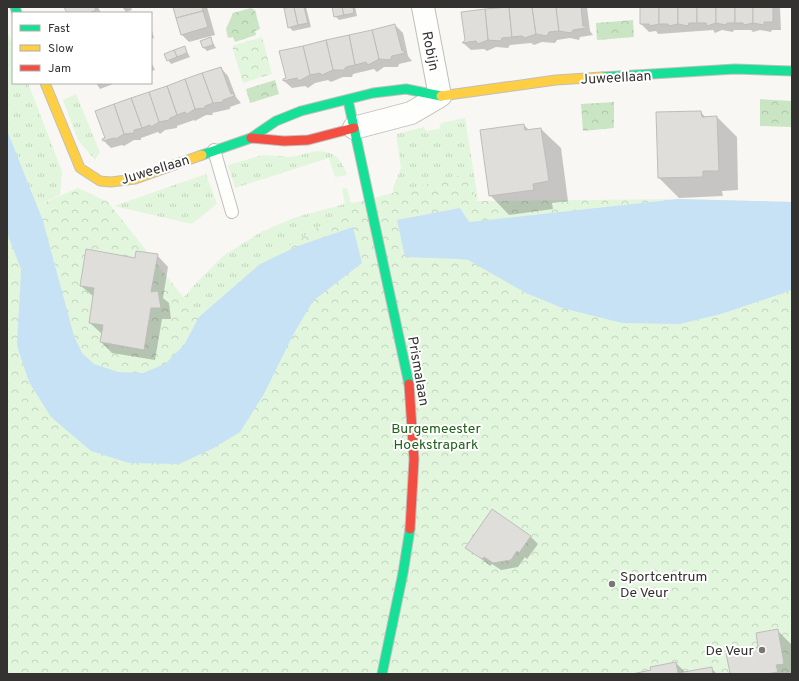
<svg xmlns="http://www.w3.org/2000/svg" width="799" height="681" viewBox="0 0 799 681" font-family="Overpass,sans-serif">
	<defs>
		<pattern id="grass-tufts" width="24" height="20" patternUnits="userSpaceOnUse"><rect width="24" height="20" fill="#e2f6dd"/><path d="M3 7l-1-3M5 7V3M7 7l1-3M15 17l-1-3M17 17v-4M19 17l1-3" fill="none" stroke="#c2d3be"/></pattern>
		<pattern id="forest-crowns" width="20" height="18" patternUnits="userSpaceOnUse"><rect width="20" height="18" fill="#c9e5c3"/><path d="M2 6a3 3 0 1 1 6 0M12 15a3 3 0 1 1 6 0" fill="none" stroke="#adc5a8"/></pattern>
		<pattern id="park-crowns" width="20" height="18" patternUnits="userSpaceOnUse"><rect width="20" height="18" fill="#e2f6dd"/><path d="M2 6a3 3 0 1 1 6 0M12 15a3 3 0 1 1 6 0" fill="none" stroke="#c2d3be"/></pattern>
	</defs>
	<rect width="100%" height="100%" fill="#f9f7f4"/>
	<!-- grass -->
	<g fill="url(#grass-tufts)">
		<path d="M7,30L13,45V83H28L62,171L60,195L36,206L7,130Z"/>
		<path d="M76,94L100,152L95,160L78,140L63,100Z"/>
		<path d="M465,118L478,199L467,203H394L393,188L401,168L396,134L424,127L426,131L439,129L441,123Z"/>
		<path d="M316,151C335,152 340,156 347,175L335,177L329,158L235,188L228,165L263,155L292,157Z"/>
		<path d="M206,174L217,204L192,224L114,206Z"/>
		<path d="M347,188L351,203L358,202L362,213L297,380L199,317L156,329L197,282L223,256L261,232L296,217L345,204L342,189Z"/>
	</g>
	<!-- forest -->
	<g fill="url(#forest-crowns)">
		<path d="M251,8L255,10L260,29L255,31L256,35L235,42L233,37L228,38L226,29L233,13Z"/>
		<path d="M633,20L634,37L597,40L596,23Z"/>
		<path d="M275,80L279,94L250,103L246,89Z"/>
		<path d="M760,99L792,101L791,127L760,126Z"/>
		<path d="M614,102V128L583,131L581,104Z"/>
	</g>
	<!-- park -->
	<g fill="url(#park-crowns)">
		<path d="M262,37L272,74L243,83L232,46Z"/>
		<path d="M469,173L476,201L678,199L792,202V674H7V219L78,188L108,202L199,317L260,264L358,202Z"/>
	</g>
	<!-- water -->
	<g fill="#c7e2f5">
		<path d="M7,130L43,221L74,336L82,353L94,364L118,372L143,373L165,364L184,345L199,317L260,264L298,246L353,227L362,263L313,301L293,335L264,394L240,432L212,449L179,464L129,463L91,451L51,417L29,382L17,346L21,269L7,233Z"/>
		<path d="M678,199L792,202V290L721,314L680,324L622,323L562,308L526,293L468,260L458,259L405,257L397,220L460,208L469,222Z"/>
	</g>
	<!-- shadow -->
	<g fill="#0003">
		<path d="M65,7H98L101,13H68Z"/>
		<path d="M122,7H131L132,10L126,12Z"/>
		<path d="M173,7H207L215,35L189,42L182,35Z"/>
		<path d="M291,7H306L311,27L293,31L289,27L285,8Z"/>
		<path d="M333,7H355L357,16L339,20L335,16Z"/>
		<path d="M513,7H587L590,31L593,35L580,37L579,40L570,38L557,40L555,43L542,42L534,45L531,43L510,45L508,48L496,47L487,51L484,49L471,50L463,43Z"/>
		<path d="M641,7H780L781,30H772L771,32L760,30L753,32L751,30H734L733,32L722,30L715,33L713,30L658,34L656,31L649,32L641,24Z"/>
		<path d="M395,25L403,33L408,56L412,61L399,64L398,67H384L377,72L374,69L353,74L352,77H343L331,82L328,80L315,83L308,88L305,86L292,88L284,81Z"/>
		<path d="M151,27L154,38L151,39Z"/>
		<path d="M210,38L216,48L207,51L204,48Z"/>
		<path d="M185,48L190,57L171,64L168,60Z"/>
		<path d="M151,62L155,70L151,71Z"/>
		<path d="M221,68L228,76L236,97L241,103L230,107V109L212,113L213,115H206L195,121L194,120L177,126V128L165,130L160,134L158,132L141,138V140H134L124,146L122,145L111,148L104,141Z"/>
		<path d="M96,83H116L100,89Z"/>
		<path d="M701,112L706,118L717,117L737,137L738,190L722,191L723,196L679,198L659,178Z"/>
		<path d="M524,125L529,130L541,129L561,148L568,201L552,203L553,209L509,215L490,195Z"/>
		<path d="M157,255L168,267L163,298L169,303L171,319H162L155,360L112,353L101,342L102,334L90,323L94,297L81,286L136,259Z"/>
		<path d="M530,536L538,544L527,559L525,557L518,567L501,570L492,564L490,566L467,547Z"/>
		<path d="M777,630L792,645V674H729H731Z"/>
		<path d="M676,663L686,673L711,668L717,674H637Z"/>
	</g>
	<!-- building -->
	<g fill="#dfdedb" stroke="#bebdba">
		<path d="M64,7H95L96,10L89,13H67Z"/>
		<path d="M173,7H202L203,11L176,18Z"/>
		<path d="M294,7L298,25L288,28L284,8Z"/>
		<path d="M294,7H304L308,23L298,25Z"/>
		<path d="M332,7H342L344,15L334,17Z"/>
		<path d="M342,7H353L354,13L344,15Z"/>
		<path d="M509,7L512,37L502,38L501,41L488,40L485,9Z"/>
		<path d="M509,7H532L536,34L525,38L522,36L512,37Z"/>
		<path d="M532,7H556L559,31L549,32L547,36L536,34Z"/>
		<path d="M556,7H581L583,26H586V28L573,30L571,33L559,31Z"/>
		<path d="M640,7H659V24L650,26L649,24H640Z"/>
		<path d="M659,7H678V24L669,26L668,24H659Z"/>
		<path d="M678,7H697V23H689L688,26L678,24Z"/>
		<path d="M697,7H716V23L707,26L706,23H697Z"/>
		<path d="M716,7H735V23H727L726,25L716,23Z"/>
		<path d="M735,7H753V23L744,25L743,23H735Z"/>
		<path d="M753,7H773V22H764V25L753,23Z"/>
		<path d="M485,9L488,40L478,44L476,41L462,43L465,40L461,12Z"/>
		<path d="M203,11L208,27L181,35L176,18Z"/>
		<path d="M395,24L402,51H404L405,53L392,56L390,60L379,59L372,30Z"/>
		<path d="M372,30L379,59L368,65L366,62L355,65L349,35Z"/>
		<path d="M349,35L355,65L346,67L344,70H333L326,40Z"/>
		<path d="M211,37L213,45L203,48L200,41Z"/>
		<path d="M326,40L333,70L322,75L320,73L310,75L303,46Z"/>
		<path d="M185,46L187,53L177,57L174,50Z"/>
		<path d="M303,46L310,75L299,81L297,78L283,81V79L286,78L279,51Z"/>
		<path d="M174,50L177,57L167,61L164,54Z"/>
		<path d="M221,67L231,94L234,93V96L223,100V102L213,103L202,73Z"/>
		<path d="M202,73L213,103L205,106V108L195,109L185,79Z"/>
		<path d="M185,79L195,109L187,114L185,112L177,115L167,86Z"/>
		<path d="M167,86L177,115L170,118L169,120L159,122L149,92Z"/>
		<path d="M149,92L159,122L151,127L150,125L142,128L131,98Z"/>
		<path d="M131,98L142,128L134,130V133L124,134L114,104Z"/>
		<path d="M114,104L124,134L116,139L114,138L103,141L102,139L105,138L95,111Z"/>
		<path d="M701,111L702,117L717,116L719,171H703V177L658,178L656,112Z"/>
		<path d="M524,124L525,130L541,128L549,181L533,184L534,190L489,196L480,130Z"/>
		<path d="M86,249L135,258L136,251L158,254L151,292L158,291L161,308H151L144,350L100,342L103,325L89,323L94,288L80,286Z"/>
		<path d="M492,509L531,536L519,553L517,551L511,560L493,563L484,557L482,559L465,548Z"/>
		<path d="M778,629L784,664L776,665L778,672L766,674H723L730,673L726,653L758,647L756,633Z"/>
		<path d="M676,662L678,673L712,667L713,674H632L651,670L650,667Z"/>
	</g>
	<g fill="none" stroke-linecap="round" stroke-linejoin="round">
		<defs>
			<path id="lane" d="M214,150L232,212"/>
			<path id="street" d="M354,128L411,113L440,96L423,7"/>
			<g id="fast">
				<path d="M15,7L17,13"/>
				<path d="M602,77L735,69L792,71"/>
				<path d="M348,100L409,384"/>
				<path d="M202,155L251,138L276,121L301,111L373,93L406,89L441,96"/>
				<path d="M382,674L403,573L410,529"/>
			</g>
			<g id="slow">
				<path d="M45,83L80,168L100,181L111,182L135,179L202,155"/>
				<path d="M441,96L556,80L602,77"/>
			</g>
			<g id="jam">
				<path d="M251,138L284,141L308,140L354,128"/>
				<path d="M409,384L414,459L410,529"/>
			</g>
		</defs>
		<!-- lane casing -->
		<use href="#lane" stroke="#c0bfbc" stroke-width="14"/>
		<!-- street casing -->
		<use href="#street" stroke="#c0bfbc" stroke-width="24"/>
		<!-- fast casing -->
		<use href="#fast" stroke="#c0bfbc" stroke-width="11"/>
		<!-- slow casing -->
		<use href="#slow" stroke="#c0bfbc" stroke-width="11"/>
		<!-- jam casing -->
		<use href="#jam" stroke="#c0bfbc" stroke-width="11"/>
		<!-- lane -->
		<use href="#lane" stroke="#fefefd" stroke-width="12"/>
		<!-- street -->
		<use href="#street" stroke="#fefefd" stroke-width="22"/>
		<!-- fast -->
		<use href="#fast" stroke="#16e098" stroke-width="9"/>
		<!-- slow -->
		<use href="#slow" stroke="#ffcf43" stroke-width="9"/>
		<!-- jam -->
		<use href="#jam" stroke="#f24e42" stroke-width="9"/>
	</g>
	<!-- markers -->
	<g fill="#787775" stroke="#fff" stroke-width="1.5">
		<circle cx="612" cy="584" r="4"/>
		<circle cx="762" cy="650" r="4"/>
	</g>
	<g text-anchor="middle" stroke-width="4" stroke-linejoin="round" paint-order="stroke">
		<!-- street labels -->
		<g font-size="14" fill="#333230" stroke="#fff">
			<text transform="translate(431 51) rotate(79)" y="5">Robijn</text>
			<text transform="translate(616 77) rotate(-3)" y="5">Juweellaan</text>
			<text transform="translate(155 169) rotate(-17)" y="5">Juweellaan</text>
			<text transform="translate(419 371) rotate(80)" y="5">Prismalaan</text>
		</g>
		<!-- park labels -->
		<g font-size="14" fill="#1e6318" stroke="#fff">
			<text x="436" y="433">Burgemeester<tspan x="436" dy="16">Hoekstrapark</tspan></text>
		</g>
		<!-- poi labels -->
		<g font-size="14" fill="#333230" stroke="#fff" text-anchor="start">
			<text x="620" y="581">Sportcentrum<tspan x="620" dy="16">De Veur</tspan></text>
			<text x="754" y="655" text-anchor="end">De Veur</text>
		</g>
	</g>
	<!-- border -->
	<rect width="799" height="681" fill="none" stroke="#333230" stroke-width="16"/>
	<!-- legend -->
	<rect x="12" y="12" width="140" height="72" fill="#ffffff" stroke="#adadac"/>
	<rect x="20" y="25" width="20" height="6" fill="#16e098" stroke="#adadac"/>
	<text x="48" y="32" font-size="12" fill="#333230">Fast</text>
	<rect x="20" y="45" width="20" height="6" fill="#ffcf43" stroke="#adadac"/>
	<text x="48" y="52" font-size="12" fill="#333230">Slow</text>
	<rect x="20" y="65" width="20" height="6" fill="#f24e42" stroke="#adadac"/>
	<text x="48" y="72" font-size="12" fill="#333230">Jam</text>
</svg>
